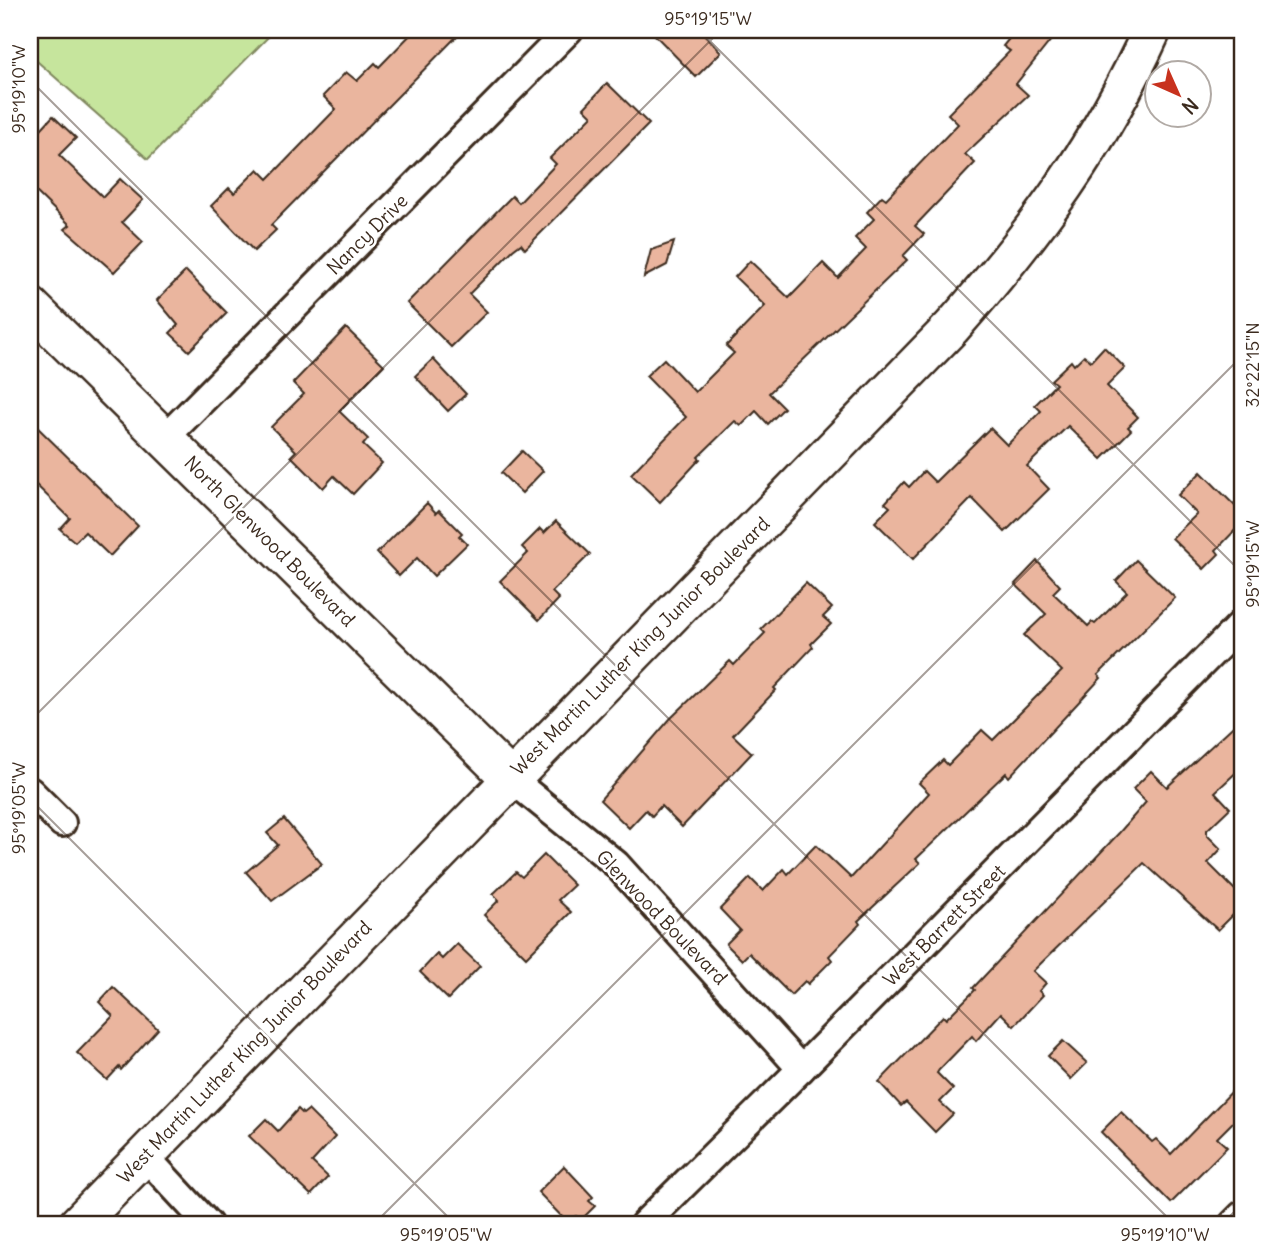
<svg xmlns="http://www.w3.org/2000/svg" width="1272" height="1254" viewBox="0 0 1272 1254" font-family="Delius,sans-serif">
	<rect width="100%" height="100%" fill="#fff"/>
	<filter id="ink" filterUnits="userSpaceOnUse"><feTurbulence type="fractalNoise" baseFrequency=".0143" numOctaves="2"/><feDisplacementMap in="SourceGraphic" scale="14" xChannelSelector="R" yChannelSelector="G"/><feConvolveMatrix kernelMatrix="1 2 1 2 8 2 1 2 1" color-interpolation-filters="sRGB"/></filter>
	<g filter="url(#ink)">
		<!-- green -->
		<path fill="#c6e59d" stroke="#80885e" stroke-width="2" d="M30,30H275L148,159L30,55Z"/>
		<!-- building -->
		<g fill="#eab59e" stroke="#3b2a1e" stroke-width="2">
			<path d="M415,30H463L271,225L276,230L254,251L211,206L229,188L234,193L258,169L268,179L336,109L323,96L346,72L357,81L375,63L379,67Z"/>
			<path d="M650,30H700L721,52L696,77Z"/>
			<path d="M1016,30H1059L1016,84L1028,95L965,154L975,163L915,226L924,234L903,256L907,260L769,393L784,408L768,424L756,411L741,426L735,421L698,457L700,459L660,502L631,474L686,417L646,376L664,359L695,392L734,353L726,346L765,306L735,277L750,261L789,298L823,263L838,278L866,249L855,238L874,219L867,212L882,196L886,199L958,124L948,114L1010,51L1003,46Z"/>
			<path d="M607,83L649,124L525,249L521,244L513,250L469,294L487,312L451,347L407,303L512,196L519,203L556,164L550,158L592,116L584,108Z"/>
			<path d="M53,116L76,138L59,155L103,197L120,179L143,200L122,222L143,242L114,272L65,229L70,225L30,186V141Z"/>
			<path d="M674,242L667,265L644,277L651,250Z"/>
			<path d="M186,271L227,313L189,351L170,333L178,325L157,300Z"/>
			<path d="M346,328L384,365L339,411L368,439L363,445L382,463L353,494L334,476L323,488L291,456L296,451L271,427L304,394L293,383Z"/>
			<path d="M1104,347L1125,368L1107,386L1138,417L1128,427L1131,430L1102,459L1068,426L1027,466L1049,489L1005,532L972,498L913,559L875,522L890,507L885,503L904,482L909,487L924,471L935,482L990,428L1007,445L1041,411L1035,405L1056,384L1051,380L1071,361L1074,365L1084,355L1091,361Z"/>
			<path d="M433,359L466,394L448,411L415,376Z"/>
			<path d="M30,420L138,526L110,556L85,532L75,542L60,529L70,518L30,479Z"/>
			<path d="M522,451L543,471L522,493L501,473Z"/>
			<path d="M1201,472L1242,513V523L1216,550L1219,554L1204,569L1172,538L1197,514L1178,495Z"/>
			<path d="M427,503L436,513L439,510L462,533L459,536L467,544L434,576L417,558L399,576L377,553Z"/>
			<path d="M556,521L590,554L552,592L559,599L539,620L500,581L528,553L522,547L540,529L544,533Z"/>
			<path d="M1136,560L1175,598L1098,675L1101,678L1009,777L1006,773L916,859L920,863L858,921L860,924L829,956L832,960L808,984L805,981L791,995L749,953L742,960L726,944L740,930L720,909L750,878L763,891L784,869L788,874L816,845L851,878L929,793L919,783L943,760L948,765L982,730L993,740L1062,671L1024,635L1046,614L1015,584L1037,561L1060,586L1053,593L1088,626L1092,622L1095,624L1127,592L1116,581Z"/>
			<path d="M806,583L832,608L823,617L831,624L811,644L813,647L774,688L776,690L733,735L752,753L682,827L661,806L652,816L646,810L629,828L600,800L670,719L730,661L734,665L765,633L761,629Z"/>
			<path d="M1242,718V767L1215,792L1230,808L1207,830V835L1221,849L1208,863L1242,897V906L1218,930L1144,863L1033,971L1046,983L1039,991L1043,995L1014,1026L1001,1013L976,1041L972,1036L939,1070L937,1073L953,1089L940,1102L953,1114L935,1132L906,1102L901,1106L879,1082L943,1016L946,1019L975,990L973,988L1119,833L1146,802L1133,789L1151,771L1167,787Z"/>
			<path d="M284,819L322,864L272,901L246,872L278,845L267,833Z"/>
			<path d="M544,855L574,885L558,900L571,912L526,957L484,915L499,900L493,894L516,872L522,877Z"/>
			<path d="M457,944L480,966L448,999L420,972L437,954L442,959Z"/>
			<path d="M113,987L158,1029L121,1070L119,1067L107,1080L77,1053L113,1016L99,1002Z"/>
			<path d="M1063,1041L1087,1063L1071,1079L1048,1056Z"/>
			<path d="M1242,1081V1113L1217,1138L1227,1147L1171,1203L1101,1132L1121,1112L1152,1142L1156,1139L1171,1154Z"/>
			<path d="M298,1109L303,1114L308,1110L335,1137L312,1162L328,1177L311,1195L249,1136L266,1119L278,1131Z"/>
			<path d="M564,1166L593,1197L589,1201L595,1206L581,1220L576,1216L568,1223L538,1192Z"/>
		</g>
		<g fill="none" stroke-linecap="round" stroke-linejoin="round">
			<defs>
				<g id="street">
					<path d="M165,438L569,30"/>
					<path d="M510,778L616,864L801,1069"/>
					<path d="M30,791L62,823"/>
					<path d="M144,1155L208,1224"/>
					<path d="M644,1224L801,1069L1242,623"/>
					<path d="M1233,1224L1242,1215"/>
				</g>
				<g id="secondary">
					<path d="M30,306L510,778"/>
					<path d="M78,1224L952,327C1035,233 1100,145 1152,30"/>
				</g>
			</defs>
			<!-- street casing -->
			<use href="#street" stroke="#3b2a1e" stroke-width="32"/>
			<!-- secondary casing -->
			<use href="#secondary" stroke="#3b2a1e" stroke-width="42"/>
			<!-- street -->
			<use href="#street" stroke="#fff" stroke-width="26"/>
			<!-- secondary -->
			<use href="#secondary" stroke="#fff" stroke-width="37"/>
		</g>
	</g>
	<!-- ticks -->
	<path fill="none" stroke="#3b2a1e" stroke-width="2" stroke-opacity="0.45" d="M699,30L1242,573M30,80L1174,1224M30,721L721,30M30,799L455,1224M374,1224L1242,356M1222,1224L1242,1204"/>
	<g text-anchor="middle" stroke-width="5" stroke-linejoin="round" paint-order="stroke">
		<!-- street labels -->
		<g font-size="19" fill="#3b2a1e" stroke="#fff">
			<text transform="translate(367 234) rotate(-45)" y="7">Nancy Drive</text>
			<text transform="translate(270 541) rotate(45)" y="7">North Glenwood Boulevard</text>
			<text transform="translate(640 646) rotate(-45)" y="7">West Martin Luther King Junior Boulevard</text>
			<text transform="translate(662 917) rotate(46)" y="7">Glenwood Boulevard</text>
			<text transform="translate(944 925) rotate(-45)" y="7">West Barrett Street</text>
			<text transform="translate(244 1052) rotate(-46)" y="7">West Martin Luther King Junior Boulevard</text>
		</g>
	</g>
	<!-- margin -->
	<rect width="1272" height="1254" fill="none" stroke="#fff" stroke-width="77"/>
	<!-- north arrow -->
	<g transform="translate(1178 94) rotate(135)"><circle r="33" fill="#ffffff" stroke="#b1aaa5" stroke-width="2"/>
	<path d="M0-5L12 26L0 18L-12 26Z" fill="#c8321e"/>
	<text y="-10" font-size="19" font-weight="bold" text-anchor="middle" fill="#3b2a1e">N</text>
	</g>
	<rect x="38" y="38" width="1196" height="1178" fill="none" stroke="#3b2a1e" stroke-width="2.5"/>
	<g font-size="18" text-anchor="middle" fill="#3b2a1e">
		<text x="708" y="25">95°19'15"W</text>
		<text transform="translate(19 89) rotate(-90)" y="6">95°19'10"W</text>
		<text transform="translate(1253 365) rotate(-90)" y="6">32°22'15"N</text>
		<text transform="translate(1253 564) rotate(-90)" y="6">95°19'15"W</text>
		<text transform="translate(19 808) rotate(-90)" y="6">95°19'05"W</text>
		<text x="446" y="1241">95°19'05"W</text>
		<text x="1165" y="1241">95°19'10"W</text>
	</g>
</svg>
